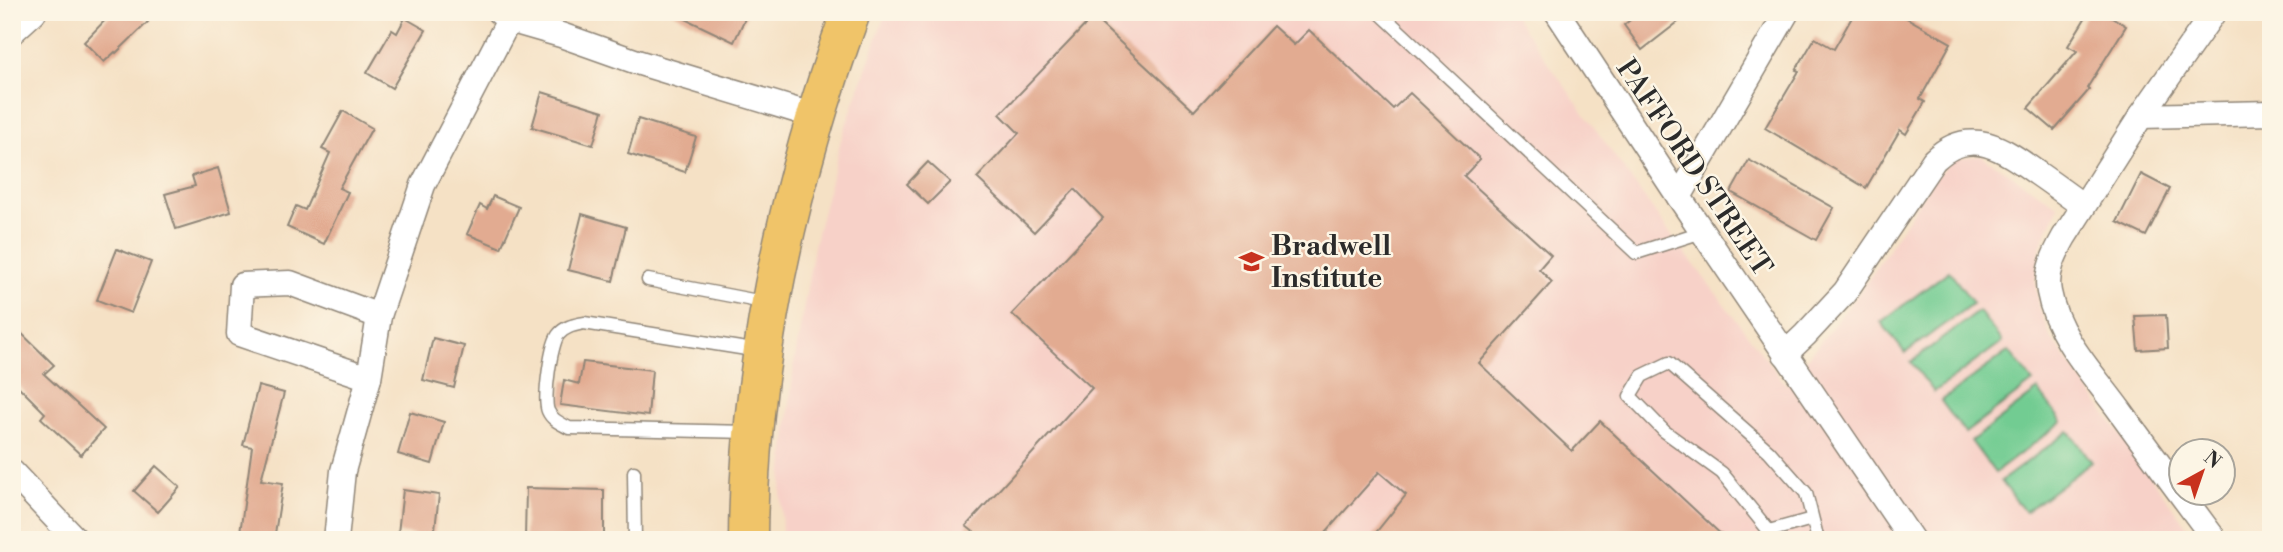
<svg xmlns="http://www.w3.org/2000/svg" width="2283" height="552" viewBox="0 0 2283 552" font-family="'Libre Bodoni',serif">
	<rect width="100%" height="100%" fill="#fcf5e5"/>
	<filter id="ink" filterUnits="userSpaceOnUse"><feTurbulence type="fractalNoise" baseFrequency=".0143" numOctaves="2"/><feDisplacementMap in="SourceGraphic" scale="14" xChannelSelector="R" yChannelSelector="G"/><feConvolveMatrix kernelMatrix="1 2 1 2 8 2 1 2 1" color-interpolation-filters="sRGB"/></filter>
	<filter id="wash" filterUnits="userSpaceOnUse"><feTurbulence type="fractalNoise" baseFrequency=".00686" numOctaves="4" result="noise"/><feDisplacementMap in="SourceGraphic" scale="28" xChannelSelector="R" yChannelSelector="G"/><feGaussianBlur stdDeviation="1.57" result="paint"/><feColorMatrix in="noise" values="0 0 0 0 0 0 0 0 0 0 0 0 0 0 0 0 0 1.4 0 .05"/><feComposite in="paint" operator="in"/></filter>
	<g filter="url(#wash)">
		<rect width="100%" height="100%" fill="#f5e1c5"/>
		<!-- built -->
		<path fill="#f7d1c8" d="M886,12H1512L1663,224L1786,385L1863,288L1933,180L1954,158L1982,156L2059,206L2041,244L2035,279L2038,305L2050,336L2196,540H782L781,490L794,364L815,241L841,140Z"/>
		<!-- green -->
		<g fill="#72cc92" stroke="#4e7c5e" stroke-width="2">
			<path d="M1949,271L1973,303L1905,353L1881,322Z"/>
			<path d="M1979,311L2002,342L1934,392L1911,362Z"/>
			<path d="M2009,351L2033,382L1965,433L1941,401Z"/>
			<path d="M2038,390L2062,422L1995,473L1971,441Z"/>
			<path d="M2069,431L2092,462L2025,512L2001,481Z"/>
		</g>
		<g id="blocks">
			<!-- building -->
			<g fill="#e2ab91">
				<path d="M113,12H138L148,22L116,53L115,52L104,62L84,42Z"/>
				<path d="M671,12H748L734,42Z"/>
				<path d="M1640,12H1691L1642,50L1624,25Z"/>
				<path d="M1855,12H1896L1951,43L1920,99L1925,102L1906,134L1900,130L1866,188L1765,128L1799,71L1796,70L1815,38L1834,49Z"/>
				<path d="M2089,12H2104L2126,26L2087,88L2089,90L2054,130L2028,108L2077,51L2068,46Z"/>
				<path d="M1093,17L1194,111L1273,26L1294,45L1309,30L1393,109L1410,93L1480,159L1464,176L1551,255L1539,269L1552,282L1479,363L1572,451L1600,421L1727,540H1370L1406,495L1379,472L1319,540H984L966,526L1092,388L1012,314L1103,218L1075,189L1034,232L977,178L1019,133L1000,114Z"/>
				<path d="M405,18L426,30L392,88L367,73L392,30L397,33Z"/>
				<path d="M542,92L603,111L593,145L532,127Z"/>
				<path d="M343,111L372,128L339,188L348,192L324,244L287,227L296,206L305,210L330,153L322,149Z"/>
				<path d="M638,119L696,137L685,172L628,154Z"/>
				<path d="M1749,160L1834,208L1816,240L1731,192Z"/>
				<path d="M928,162L950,182L928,204L907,184Z"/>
				<path d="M218,168L231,212L176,229L165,194L195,186L192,176Z"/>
				<path d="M2141,174L2170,189L2146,236L2117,222Z"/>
				<path d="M493,196L519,207L501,248L467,234L480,205L487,209Z"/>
				<path d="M582,214L626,227L613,281L568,270Z"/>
				<path d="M117,249L151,262L131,313L97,300Z"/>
				<path d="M2166,315L2168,348L2138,350L2135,316Z"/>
				<path d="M12,324L54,365L44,374L104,429L81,455L41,418L45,413L12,380Z"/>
				<path d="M433,338L464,346L454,388L423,380Z"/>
				<path d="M583,362L652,370L648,416L560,405L564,380L579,384Z"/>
				<path d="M258,386L284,393L261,480L283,483L274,540H239L252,447L243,445Z"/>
				<path d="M410,412L444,422L432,464L398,454Z"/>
				<path d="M156,466L180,487L158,512L134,491Z"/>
				<path d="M526,488L604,490V540H525Z"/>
				<path d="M403,490L439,495L434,537L398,533Z"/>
			</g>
		</g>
	</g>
	<g filter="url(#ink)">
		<use href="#blocks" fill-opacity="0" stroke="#908678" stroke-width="2"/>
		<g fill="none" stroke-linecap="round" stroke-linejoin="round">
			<defs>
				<g id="service">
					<path d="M1379,12L1636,253L1702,232"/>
					<path d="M648,280L768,303"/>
					<path d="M749,432L569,428C560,423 552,420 548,411C543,400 551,342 559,334C566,326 575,325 584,323L759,351"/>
					<path d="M634,472L635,540"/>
					<path d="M1812,519L1769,531L1722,473L1664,431L1630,396L1642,376L1669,363L1769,451L1806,493L1818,540"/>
				</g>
				<g id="minor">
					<path d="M499,12L509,20L561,35L640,63L815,116"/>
					<path d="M1557,12L1679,197L1912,540"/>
					<path d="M2214,12L2141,116L2064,237C2055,253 2045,273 2049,292C2057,337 2094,375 2120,411C2151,454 2183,497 2215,540"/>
					<path d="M12,32L34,12"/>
					<path d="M2141,116L2271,113"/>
					<path d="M1679,197L1787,12"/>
					<path d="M1785,354L1805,335L1845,292L1934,160C1970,125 2004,149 2037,173C2053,184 2068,195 2083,206"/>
					<path d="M369,378L239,334L242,285L290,283L379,316"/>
					<path d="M12,472L76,540"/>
					<path d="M336,540L343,471L369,378L379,316L423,185L509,20"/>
				</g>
				<path id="primary" d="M748,540C749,359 789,182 851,12"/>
			</defs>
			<!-- service casing -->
			<use href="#service" stroke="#908678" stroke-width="15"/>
			<!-- minor casing -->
			<use href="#minor" stroke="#908678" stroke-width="27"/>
			<!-- primary casing -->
			<use href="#primary" stroke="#908678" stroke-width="41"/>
			<!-- service -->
			<use href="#service" stroke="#fff" stroke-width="12"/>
			<!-- minor -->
			<use href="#minor" stroke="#fff" stroke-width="24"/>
			<!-- primary -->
			<use href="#primary" stroke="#f0c469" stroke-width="38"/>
		</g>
	</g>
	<!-- icons -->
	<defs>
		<symbol id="school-bare" viewBox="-9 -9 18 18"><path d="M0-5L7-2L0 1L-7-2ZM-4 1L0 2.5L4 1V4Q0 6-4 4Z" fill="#c8321e" stroke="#fcf5e5" stroke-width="2.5" paint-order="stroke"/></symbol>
	</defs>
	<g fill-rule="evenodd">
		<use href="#school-bare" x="1234" y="244" width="35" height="35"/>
	</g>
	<g text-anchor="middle" stroke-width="5" stroke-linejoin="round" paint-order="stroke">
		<!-- street labels -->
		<g font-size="28" fill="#2b2b2b" stroke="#fcf5e5">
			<text transform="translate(1695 167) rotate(56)" y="10">PAFFORD STREET</text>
		</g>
		<!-- poi labels -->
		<g font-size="28" font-weight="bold" fill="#2b2b2b" stroke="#fcf5e5" text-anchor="start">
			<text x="1271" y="255">Bradwell<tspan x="1271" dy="32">Institute</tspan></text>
		</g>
	</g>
	<!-- margin -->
	<rect width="2283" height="552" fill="none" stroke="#fcf5e5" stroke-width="42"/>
	<!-- north arrow -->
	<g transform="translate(2202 472) rotate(40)"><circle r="33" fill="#fcf5e5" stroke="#a8a49b" stroke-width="2"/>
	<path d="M0-5L12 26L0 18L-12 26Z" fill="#c8321e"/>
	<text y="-10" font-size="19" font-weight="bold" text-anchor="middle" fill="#2b2b2b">N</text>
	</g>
</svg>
